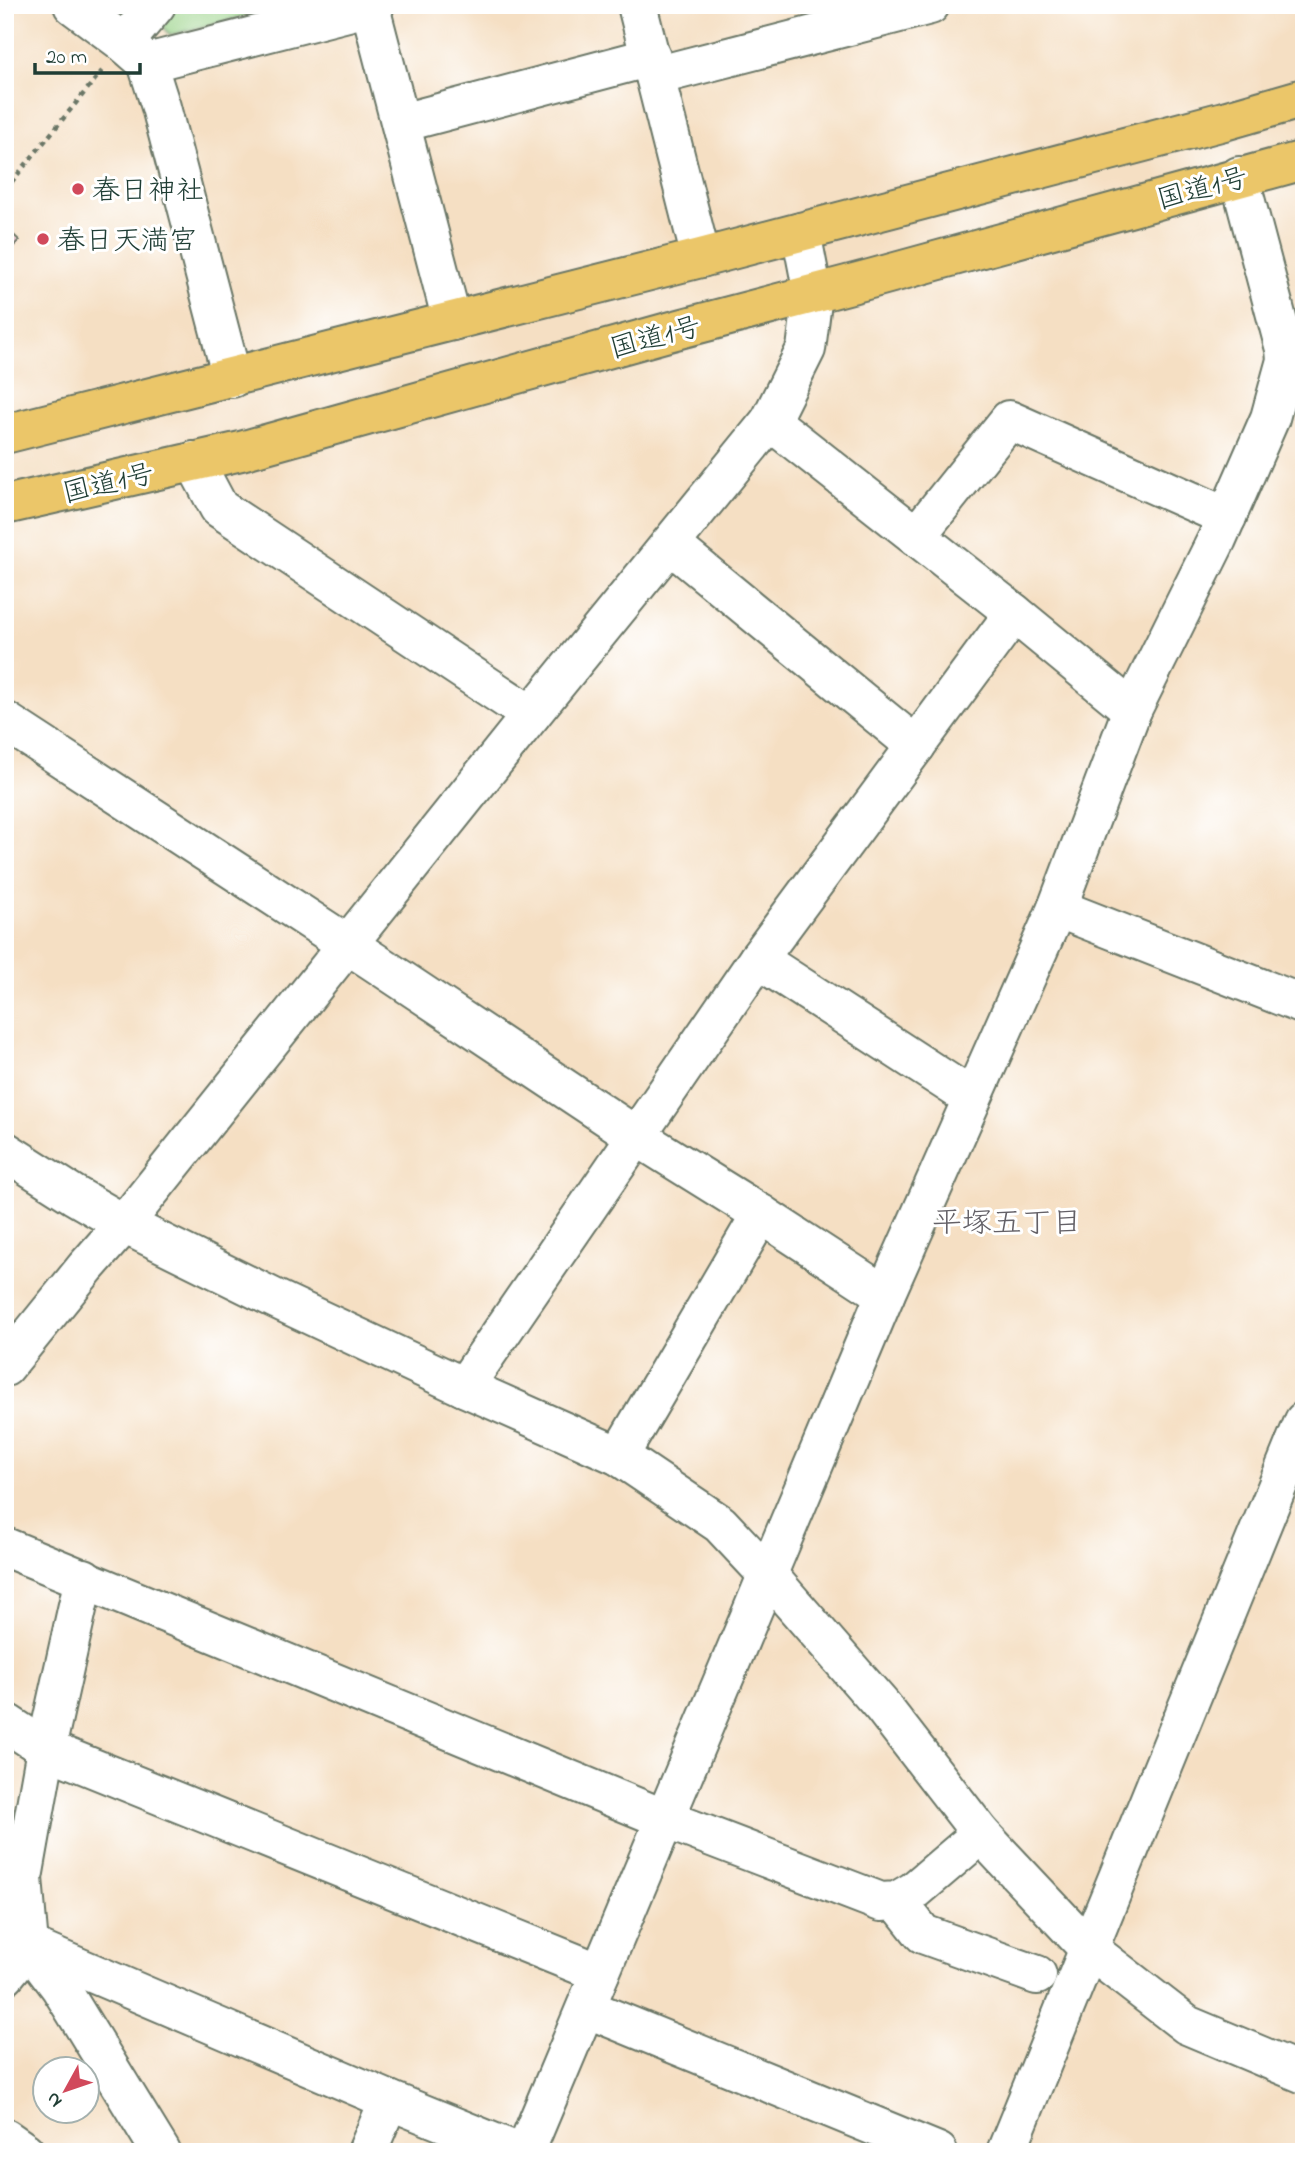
<svg xmlns="http://www.w3.org/2000/svg" width="1309" height="2157" viewBox="0 0 1309 2157" font-family="'Indie Flower','Klee One',sans-serif">
	<rect width="100%" height="100%" fill="#fff"/>
	<filter id="ink" filterUnits="userSpaceOnUse"><feTurbulence type="fractalNoise" baseFrequency=".0143" numOctaves="2"/><feDisplacementMap in="SourceGraphic" scale="14" xChannelSelector="R" yChannelSelector="G"/><feConvolveMatrix kernelMatrix="1 2 1 2 8 2 1 2 1" color-interpolation-filters="sRGB"/></filter>
	<filter id="wash" filterUnits="userSpaceOnUse"><feTurbulence type="fractalNoise" baseFrequency=".00686" numOctaves="4" result="noise"/><feDisplacementMap in="SourceGraphic" scale="28" xChannelSelector="R" yChannelSelector="G"/><feGaussianBlur stdDeviation="1.57" result="paint"/><feColorMatrix in="noise" values="0 0 0 0 0 0 0 0 0 0 0 0 0 0 0 0 0 1.4 0 .05"/><feComposite in="paint" operator="in"/></filter>
	<g filter="url(#wash)">
		<rect width="100%" height="100%" fill="#f5dfc3"/>
		<!-- green -->
		<path fill="#97d185" stroke="#5b875c" stroke-width="2" d="M175,5H289L170,35L160,22Z"/>
		<g id="blocks">
			<!-- building -->
			<path fill="#e3a5c6" d="M5,227L19,240L5,256Z"/>
		</g>
	</g>
	<g filter="url(#ink)">
		<use href="#blocks" fill-opacity="0" stroke="#6a7666" stroke-width="2"/>
		<g fill="none" stroke-linecap="round" stroke-linejoin="round">
			<defs>
				<g id="minor">
					<path d="M73,5L124,43L147,63L161,107L232,378"/>
					<path d="M637,5L701,258"/>
					<path d="M370,7L452,321"/>
					<path d="M124,43L156,5"/>
					<path d="M147,63L375,5"/>
					<path d="M655,76L930,5"/>
					<path d="M401,123L651,57"/>
					<path d="M770,421L1014,613L1132,710"/>
					<path d="M194,461L219,508L531,715"/>
					<path d="M917,535L1009,420L1227,517"/>
					<path d="M670,544L916,746"/>
					<path d="M5,721L373,961L636,1136L761,1214L885,1295"/>
					<path d="M1057,908L1304,1005"/>
					<path d="M758,959L972,1098"/>
					<path d="M5,1151L74,1195L124,1224L278,1300L464,1387L619,1456L720,1524L767,1574L882,1706L981,1834L1089,1949L1187,2025L1304,2074"/>
					<path d="M5,1367L86,1267L124,1224L531,715L770,421L806,349L813,294L801,232"/>
					<path d="M464,1387L758,959L1014,613"/>
					<path d="M619,1456L761,1214"/>
					<path d="M5,1547L665,1819L881,1902L897,1901L914,1891L981,1834"/>
					<path d="M84,1578L46,1749L23,1878L29,1946L60,1987L161,2152"/>
					<path d="M5,1722L46,1749L600,1973"/>
					<path d="M897,1901L923,1934L1037,1975"/>
					<path d="M5,1975L29,1946L389,2100L517,2152"/>
					<path d="M586,2008L938,2152"/>
					<path d="M5,2138L25,2152"/>
					<path d="M367,2152L389,2100"/>
					<path d="M525,2152L885,1295L1057,908L1132,710L1217,539L1270,418L1286,360L1285,349L1239,176"/>
					<path d="M1006,2152L1304,1421"/>
				</g>
				<g id="highway">
					<path d="M5,434L701,258L1224,121L1304,98"/>
					<path d="M5,505L241,451L668,332L870,279L1304,160"/>
				</g>
			</defs>
			<!-- minor casing -->
			<use href="#minor" stroke="#6a7666" stroke-width="42"/>
			<!-- highway casing -->
			<use href="#highway" stroke="#6a7666" stroke-width="42"/>
			<!-- path -->
			<path stroke="#6a7666" stroke-width="4.5" stroke-dasharray="5 5" stroke-linecap="butt" d="M5,190L102,71"/>
			<!-- minor -->
			<use href="#minor" stroke="#fff" stroke-width="38"/>
			<!-- highway -->
			<use href="#highway" stroke="#ebc669" stroke-width="38"/>
		</g>
	</g>
	<!-- markers -->
	<g fill="#d1495b" stroke="#fff" stroke-width="2.5">
		<circle cx="78" cy="189" r="7"/>
		<circle cx="43" cy="239" r="7"/>
	</g>
	<g text-anchor="middle" stroke-width="6" stroke-linejoin="round" paint-order="stroke">
		<!-- street labels -->
		<g font-size="28" fill="#1f3d34" stroke="#fff">
			<text transform="translate(1202 187) rotate(-15)" y="10">国道1号</text>
			<text transform="translate(655 336) rotate(-15)" y="10">国道1号</text>
			<text transform="translate(108 482) rotate(-13)" y="10">国道1号</text>
		</g>
		<!-- poi labels -->
		<g font-size="28" fill="#1f3d34" stroke="#fff" text-anchor="start">
			<text x="92" y="199">春日神社</text>
			<text x="57" y="249">春日天満宮</text>
		</g>
		<!-- neighbourhood labels -->
		<g font-size="30" fill="#646167" stroke="#fff">
			<text x="1007" y="1232">平塚五丁目</text>
		</g>
	</g>
	<!-- margin -->
	<rect width="1309" height="2157" fill="none" stroke="#fff" stroke-width="28"/>
	<!-- north arrow -->
	<g transform="translate(66 2090) rotate(230)"><circle r="33" fill="#ffffff" stroke="#a5b1ae" stroke-width="2"/>
	<path d="M0-5L12 26L0 18L-12 26Z" fill="#d1495b"/>
	<text y="-10" font-size="19" font-weight="bold" text-anchor="middle" fill="#1f3d34">N</text>
	</g>
	<!-- scale -->
	<path d="M35 63v10h105v-10" fill="none" stroke="#1f3d34" stroke-width="3.5"/>
	<text x="46" y="63" font-size="21" fill="#1f3d34" stroke="#ffffff" stroke-width="5" paint-order="stroke">20 m</text>
</svg>
